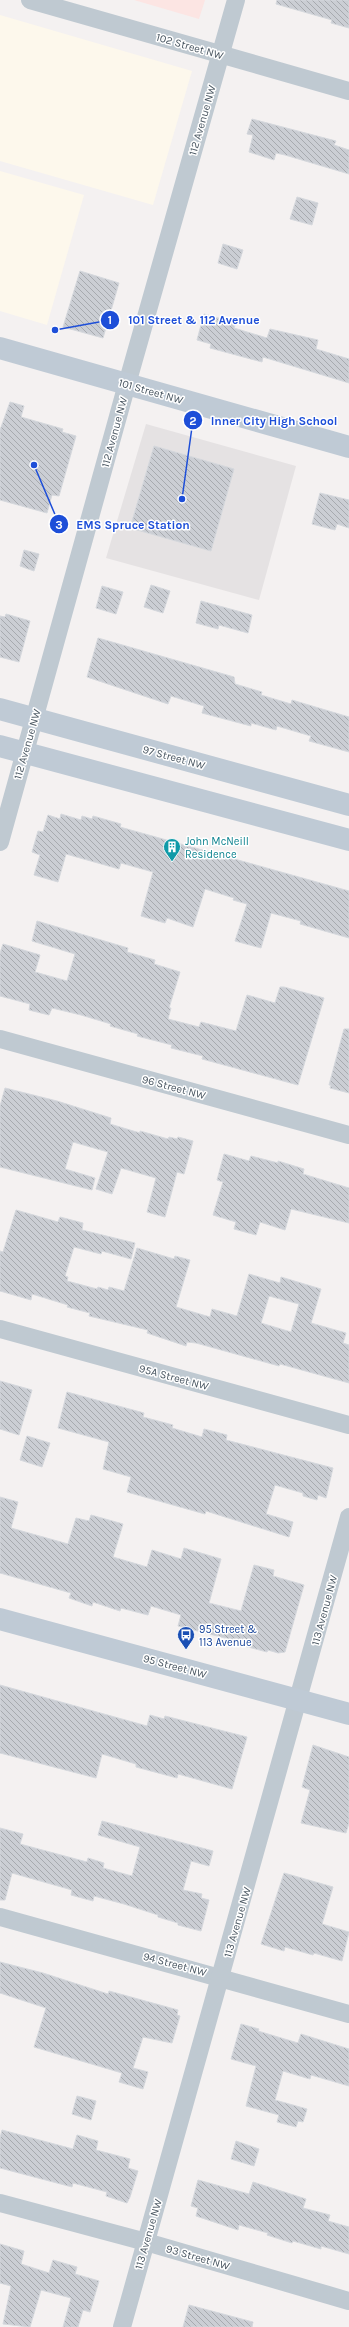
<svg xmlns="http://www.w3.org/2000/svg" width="349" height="2327" viewBox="0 0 349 2327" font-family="Karla,sans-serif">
	<defs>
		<pattern id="building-back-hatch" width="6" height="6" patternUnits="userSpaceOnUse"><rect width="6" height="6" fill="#cbced4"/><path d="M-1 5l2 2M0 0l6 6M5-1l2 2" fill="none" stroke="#a7aaaf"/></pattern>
	</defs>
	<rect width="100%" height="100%" fill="#f4f1f1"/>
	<!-- commercial -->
	<g fill="#fdf8ec">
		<path d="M0,15L192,71L153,205L0,161Z"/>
		<path d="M0,171L84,195L47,325L0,311Z"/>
	</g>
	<!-- education -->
	<path fill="#e5e2e3" d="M146,424L296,466L259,600L106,558Z"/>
	<!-- medical -->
	<path fill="#fce5e3" d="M134,0H205L199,19Z"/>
	<!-- building -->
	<g fill="url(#building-back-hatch)" stroke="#d5d8dd" fill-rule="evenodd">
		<path d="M277,0H349V28L331,23L332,20L276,4Z"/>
		<path d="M252,119L336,141L334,145L349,150V174L285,155L276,153L274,160L249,152L253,135L247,134Z"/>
		<path d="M297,197L318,203L312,225L290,219Z"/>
		<path d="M223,244L243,250L237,269L218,263Z"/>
		<path d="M80,271L119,283L103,338L63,327Z"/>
		<path d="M204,314L236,323L234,328L267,338L270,329L318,340L316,349L349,359V383L263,357L262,362L210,348L211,344L197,340Z"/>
		<path d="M10,402L24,406L21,417L63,429L62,432L76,436L59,496L52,495L47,513L0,500V430Z"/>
		<path d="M154,446L234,469L211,551L130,528Z"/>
		<path d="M320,493L349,500V528L337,524L335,530L312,524Z"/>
		<path d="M24,550L39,554L34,571L20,566Z"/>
		<path d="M151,585L170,591L163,613L144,607Z"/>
		<path d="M102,586L123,592L116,614L96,608Z"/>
		<path d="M201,601L252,615L248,633L219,625L218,629L196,623Z"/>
		<path d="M6,614L30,621L19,662L0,657V616L5,617Z"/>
		<path d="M98,638L234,677L235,684L262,692L261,695L291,704L292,700L349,717V752L309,741L311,736L277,726L276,730L251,723V726L202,713L204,706L171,696L168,704L87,677Z"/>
		<path d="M61,814L81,820L82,816L92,819L93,816L121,824L120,827L349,891V938L300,924L301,921L271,913L261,948L235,941L247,904L233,900L234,898L205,889L193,927L167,918L165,923L141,916L153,872L121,863L119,869L66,854L58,882L34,875L40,855L32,852L38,831L43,832L48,815L60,819Z"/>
		<path d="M37,921L128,948L127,952L155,960L154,964L180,972L169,1008H171L168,1019L199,1027L201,1022L236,1031L247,995L275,1003L280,987H284L324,998L298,1085L202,1059L203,1056L171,1048L172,1045L137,1036L138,1034L110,1026L111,1024L81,1015L52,1008L49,1015L29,1010L30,1004L0,996V953L3,944L40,955L35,972L67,981L75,954L32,941Z"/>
		<path d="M344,1029H349V1093L330,1088L331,1085H329Z"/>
		<path d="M5,1088L57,1101L111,1118L110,1124L140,1133V1131L168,1139L169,1137L177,1139L178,1137L193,1141L184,1174L177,1172L165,1217L147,1212L156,1178L121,1168L112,1194L96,1189L108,1152L73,1142L65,1169L95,1178L92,1190L0,1167V1106Z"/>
		<path d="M224,1154L249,1161L251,1156L278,1163V1161L304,1169L303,1174L349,1188V1223L291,1209L285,1230L260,1222L256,1235L234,1229L236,1222L213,1215L223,1182L217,1180Z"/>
		<path d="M16,1210L58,1222L60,1217L83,1223L82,1230L135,1243L131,1259L102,1251L101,1254L74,1247L65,1276L68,1277L67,1281L97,1289L98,1287L108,1290L109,1287L124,1291L137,1248L174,1259L175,1256L190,1260L176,1307L210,1317L212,1309L237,1316L249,1274L280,1283L281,1277L321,1289L311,1323L346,1333L343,1343L349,1345V1383L280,1364L279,1366L196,1343L187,1342L186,1346L147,1333L148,1330L89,1316L90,1313L67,1307L68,1305L32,1294L31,1300L0,1291V1251L3,1252ZM269,1296L299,1304L291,1332L261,1323Z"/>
		<path d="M0,1381L32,1390L19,1435L0,1429Z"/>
		<path d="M67,1392L144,1413L143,1417L173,1425L172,1428L202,1437L204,1429L227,1435L226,1440L333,1468L326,1498L318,1495L317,1500L303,1496V1493L275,1485L266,1514L293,1522L289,1537L206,1511L205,1514L127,1492L131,1477L103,1469L109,1442L58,1428Z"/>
		<path d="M27,1436L50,1443L42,1467L20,1460Z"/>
		<path d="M0,1497L18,1502L11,1528L68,1544L76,1518L89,1521L91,1515L123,1524L113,1557L147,1567L152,1550L181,1559L184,1548L221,1559L209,1603L241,1611L254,1565L274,1570L273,1576L304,1585L285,1652L278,1653L268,1650L267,1652L248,1647L233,1643V1640L178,1626L181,1615L151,1606L148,1615L121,1608L120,1611L93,1602L92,1606L69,1598L71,1593L0,1573Z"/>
		<path d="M0,1685L147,1726L150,1715L164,1719L165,1716L247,1737L232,1789L178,1774L177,1778L136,1767V1764L102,1754L96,1778L0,1753Z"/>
		<path d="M313,1745L349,1757V1823L346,1833L301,1823L310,1790L302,1787Z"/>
		<path d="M102,1821L213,1851L209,1866L191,1861L183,1890L202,1894L201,1898L209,1900L201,1931L178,1925V1923L158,1917V1915L124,1904L94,1896L93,1901L71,1895L72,1890L12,1873L5,1900H0V1828L23,1834L20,1844L87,1862L88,1858L104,1863L103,1868L132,1876L140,1847L98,1835Z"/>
		<path d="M284,1873L333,1887L322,1924L349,1932L342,1961L314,1953L313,1955L285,1947L284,1951L261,1944Z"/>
		<path d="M0,1962L43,1973L108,1994L109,1991L178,2010L177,2015L180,2016L172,2043L143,2037L133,2068L148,2072L143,2089L119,2082L122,2073L34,2047L46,2008L0,1993Z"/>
		<path d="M241,2024L259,2029L258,2031L298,2043L301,2034L349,2049V2086L311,2075L310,2079L283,2071L275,2100L307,2109L303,2122L298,2121L296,2127L277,2122L279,2115L246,2106L256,2066L231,2059Z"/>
		<path d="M77,2096L96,2101L91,2120L72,2114Z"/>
		<path d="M2,2130L73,2149L77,2135L98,2141L96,2150L130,2159L128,2168L138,2171L130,2197L127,2203L106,2196L107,2192L73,2183L72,2187L0,2168V2138Z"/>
		<path d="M236,2141L259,2149L254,2166L231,2159Z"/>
		<path d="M198,2180L249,2194L253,2182L306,2199L303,2208L330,2215L328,2221L349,2227V2254L321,2246V2249L293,2241L292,2243L267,2235L268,2233L239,2225L238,2230L196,2216L198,2208L191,2206Z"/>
		<path d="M0,2244L24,2251L21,2264L49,2273L53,2260L77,2267L75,2274L99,2281L90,2312L83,2310L78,2327H63L71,2298L41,2290L30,2327L3,2324L11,2286L0,2283Z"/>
		<path d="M189,2305L253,2322L252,2327H183Z"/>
	</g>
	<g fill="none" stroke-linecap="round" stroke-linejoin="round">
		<!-- street -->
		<g stroke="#bfc9d1" stroke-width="18">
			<path d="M30,0L349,91"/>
			<path d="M0,842L127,384L236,0"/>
			<path d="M0,1039L349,1135"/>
			<path d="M0,1329L349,1425"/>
			<path d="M0,1917L349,2014"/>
			<path d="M0,2203L146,2242L349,2301"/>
			<path d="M122,2327L349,1517"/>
		</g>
		<!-- secondary -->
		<g stroke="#bfcad5" stroke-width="22">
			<path d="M0,348L349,447"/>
			<path d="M0,709L349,805"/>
			<path d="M0,746L349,840"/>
			<path d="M0,1619L349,1714"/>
		</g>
	</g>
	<!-- icons -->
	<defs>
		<symbol id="building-pin" viewBox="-11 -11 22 30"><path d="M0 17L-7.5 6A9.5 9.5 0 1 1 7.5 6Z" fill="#0f9aa8" stroke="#fff"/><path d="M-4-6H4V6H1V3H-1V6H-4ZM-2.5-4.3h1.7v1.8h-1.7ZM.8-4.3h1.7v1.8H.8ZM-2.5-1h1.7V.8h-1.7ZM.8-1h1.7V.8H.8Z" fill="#fff"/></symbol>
		<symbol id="bus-pin" viewBox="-11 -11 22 30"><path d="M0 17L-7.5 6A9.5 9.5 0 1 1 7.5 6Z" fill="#1a4fb4" stroke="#fff"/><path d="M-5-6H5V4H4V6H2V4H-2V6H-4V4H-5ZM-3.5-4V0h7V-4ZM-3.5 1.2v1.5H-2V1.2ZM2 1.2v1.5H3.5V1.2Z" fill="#fff"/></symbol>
	</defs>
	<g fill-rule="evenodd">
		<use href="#building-pin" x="162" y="837" width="20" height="27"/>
		<use href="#bus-pin" x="176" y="1625" width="20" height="27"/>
	</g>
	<g text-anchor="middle" stroke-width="3" stroke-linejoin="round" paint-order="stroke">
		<!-- street labels -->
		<g font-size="11" fill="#485560" stroke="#fff">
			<text transform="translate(190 46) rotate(16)" y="4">102 Street NW</text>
			<text transform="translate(202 120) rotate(-74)" y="4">112 Avenue NW</text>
			<text transform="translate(151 391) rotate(16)" y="4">101 Street NW</text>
			<text transform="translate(114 432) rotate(-75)" y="4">112 Avenue NW</text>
			<text transform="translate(27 744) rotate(-74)" y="4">112 Avenue NW</text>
			<text transform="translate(174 757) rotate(15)" y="4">97 Street NW</text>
			<text transform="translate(174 1087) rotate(15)" y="4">96 Street NW</text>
			<text transform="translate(174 1377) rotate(15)" y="4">95A Street NW</text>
			<text transform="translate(324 1610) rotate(-75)" y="4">113 Avenue NW</text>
			<text transform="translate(175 1666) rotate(15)" y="4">95 Street NW</text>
			<text transform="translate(237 1922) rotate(-74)" y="4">113 Avenue NW</text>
			<text transform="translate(175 1964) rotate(15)" y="4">94 Street NW</text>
			<text transform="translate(148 2234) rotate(-74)" y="4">113 Avenue NW</text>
			<text transform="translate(198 2257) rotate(16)" y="4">93 Street NW</text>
		</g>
		<!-- culture labels -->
		<g font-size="11" fill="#0d838f" stroke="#fff" text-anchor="start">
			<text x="185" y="845">John McNeill<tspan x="185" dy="13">Residence</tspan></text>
		</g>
		<!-- transit labels -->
		<g font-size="11" fill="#164399" stroke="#fff" text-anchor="start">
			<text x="199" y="1633">95 Street &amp;<tspan x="199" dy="13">113 Avenue</tspan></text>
		</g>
	</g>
	<!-- callouts -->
	<path fill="none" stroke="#1d4ed8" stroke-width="1.5" d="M55 330L110 320M182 499L193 420M34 465L59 524"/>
	<g fill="#1d4ed8" stroke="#fff" stroke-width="1.5">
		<circle cx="55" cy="330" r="4"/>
		<circle cx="182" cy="499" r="4"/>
		<circle cx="34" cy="465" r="4"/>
		<circle cx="110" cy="320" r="10"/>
		<circle cx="193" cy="420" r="10"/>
		<circle cx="59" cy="524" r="10"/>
	</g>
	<g font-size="12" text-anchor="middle" font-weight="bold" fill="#fff">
		<text x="110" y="324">1</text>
		<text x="193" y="425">2</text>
		<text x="59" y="529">3</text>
	</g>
	<g font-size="12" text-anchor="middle" font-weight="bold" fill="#1d4ed8" stroke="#fff" stroke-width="3" stroke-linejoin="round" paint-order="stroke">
		<text x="194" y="324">101 Street &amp; 112 Avenue</text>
		<text x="274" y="425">Inner City High School</text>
		<text x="133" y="529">EMS Spruce Station</text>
	</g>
</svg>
